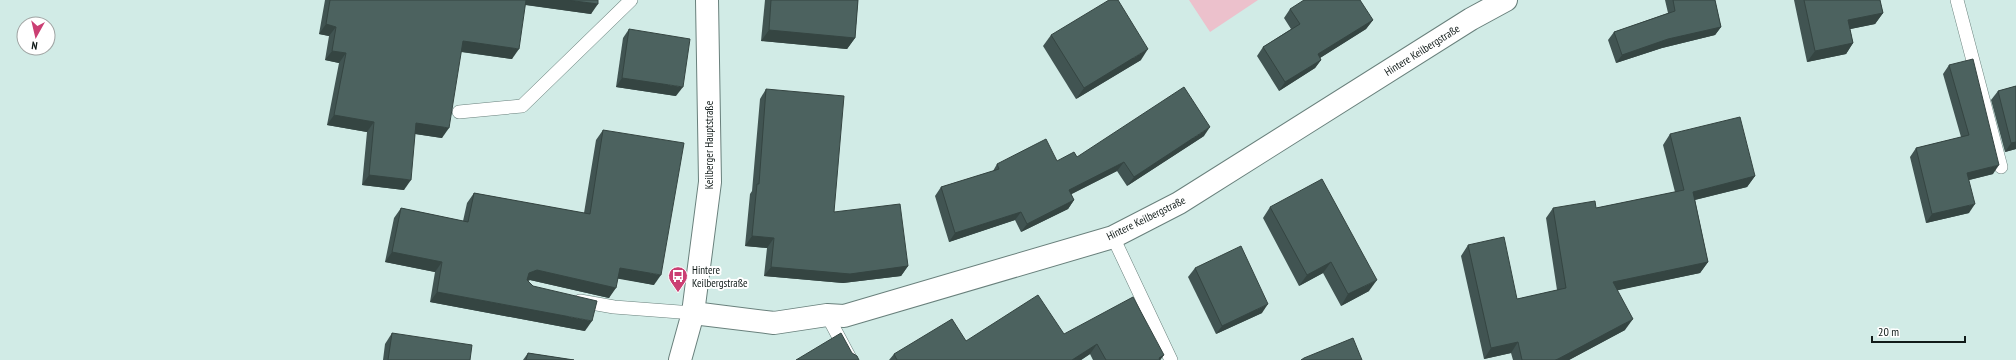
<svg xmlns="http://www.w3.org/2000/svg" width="2016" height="360" viewBox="0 0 2016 360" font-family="'PT Sans Narrow',sans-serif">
	<rect width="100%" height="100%" fill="#d1ebe6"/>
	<!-- green -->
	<path fill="#ecc1cc" d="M1189,0H1258L1210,32Z"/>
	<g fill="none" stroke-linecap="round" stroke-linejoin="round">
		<defs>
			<g id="lane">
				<path d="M1957,0L2001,167"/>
				<path d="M459,112L522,106L631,0"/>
				<path d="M1113,237L1171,360"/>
				<path d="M580,301L614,307L693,313"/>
				<path d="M827,315L851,360"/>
			</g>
			<g id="street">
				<path d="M693,313L774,323L827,315L844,316L1113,237L1179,203L1471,19L1506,0"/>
				<path d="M680,360L693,313L710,182L707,0"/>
			</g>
		</defs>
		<!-- lane casing -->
		<use href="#lane" stroke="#69807c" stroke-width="14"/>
		<!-- street casing -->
		<use href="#street" stroke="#69807c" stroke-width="24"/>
		<!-- lane -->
		<use href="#lane" stroke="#fff" stroke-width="13"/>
		<!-- street -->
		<use href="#street" stroke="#fff" stroke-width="22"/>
	</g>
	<!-- wall -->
	<g fill="#415452">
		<path d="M325,0H598L591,14L525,5L512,59L461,52L442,138L415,134L404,190L362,185L367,132L327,125L339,63L325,60L329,36L319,34Z"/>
		<path d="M765,0H858L855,38L847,49L761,41Z"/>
		<path d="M1665,0H1715L1721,27L1715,35L1662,48L1616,63L1608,40L1614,32L1668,13Z"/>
		<path d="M1794,0H1880L1883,13L1875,24L1850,29L1853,43L1846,54L1807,62Z"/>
		<path d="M1290,9L1373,20L1366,29L1320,58L1321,60L1315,68L1279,91L1257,56L1263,47L1291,29L1284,18Z"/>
		<path d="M629,29L676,96L616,87L623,38Z"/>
		<path d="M1051,35L1141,60L1076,99L1043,46Z"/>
		<path d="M1949,65L1993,174L1969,180V213L1926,223L1910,157L1916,148L1961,137L1943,74Z"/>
		<path d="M2016,86V149L2005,152L1991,100L1998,91Z"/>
		<path d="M766,89L834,212L908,266L901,276L843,283L764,276L767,248L745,246L750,194L752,191L760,99Z"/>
		<path d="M603,130L654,285L618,278L609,298L530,280L528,281L533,286L585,331L430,302L435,272L385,262L394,218L401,208L463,221L467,203L474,193L584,213L596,140Z"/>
		<path d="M1670,134L1755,176L1747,187L1695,200L1708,262L1700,273L1617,290L1625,330L1569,360H1513L1511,353L1484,359L1461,256L1468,245L1517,299L1557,290L1546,218L1553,208H1596L1675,192L1663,145Z"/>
		<path d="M1204,136L1127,186L1117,171L1071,194L1074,200L1068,209L1021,232L1015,220L949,242L935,196L941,187L993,171L997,164L1057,161Z"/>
		<path d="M1270,207L1369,291L1341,306L1323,273L1299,286L1263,218Z"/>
		<path d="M1195,268L1262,313L1216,334L1188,277Z"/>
		<path d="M392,333L470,360H383L385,344Z"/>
		<path d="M1064,334L1164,355L1160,360H1093L1090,354L1081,360H889L894,354Z"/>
		<path d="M528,353L574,360H523Z"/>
	</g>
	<!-- shaded-wall -->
	<g fill="#354542">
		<path d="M523,0H567L598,4L591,14L520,4Z"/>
		<path d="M1883,13L1875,24L1841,31L1848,20Z"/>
		<path d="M1373,20L1366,29L1312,63L1318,54Z"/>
		<path d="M326,24L336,27L329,36L319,34Z"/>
		<path d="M1721,27L1715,35L1662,48L1616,63L1622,55L1668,39Z"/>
		<path d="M769,30L855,38L847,49L761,41Z"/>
		<path d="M463,41L519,49L512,59L456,51Z"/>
		<path d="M1853,43L1846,54L1807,62L1815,51Z"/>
		<path d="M1148,49L1141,60L1076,99L1084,88Z"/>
		<path d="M332,51L346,53L339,63L325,60Z"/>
		<path d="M1321,60L1315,68L1279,91L1285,82Z"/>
		<path d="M622,78L683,87L676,96L616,87Z"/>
		<path d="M334,115L374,122L367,132L327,125Z"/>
		<path d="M416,123L449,128L442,138L409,133Z"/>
		<path d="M1210,127L1204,136L1127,186L1134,177Z"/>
		<path d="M2016,142V149L2005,152L2011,143Z"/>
		<path d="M1124,162L1117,171L1062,199L1069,190Z"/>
		<path d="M1999,165L1993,174L1961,182L1967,173Z"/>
		<path d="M369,175L411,180L404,190L362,185Z"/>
		<path d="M1755,176L1747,187L1686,202L1693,192Z"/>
		<path d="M1074,200L1068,209L1021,232L1027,224Z"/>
		<path d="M1975,204L1969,213L1926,223L1932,214Z"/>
		<path d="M1021,212L1015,220L949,242L955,233Z"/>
		<path d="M752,236L774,238L767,248L745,246Z"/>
		<path d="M392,252L442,262L435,272L385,262Z"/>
		<path d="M1331,262L1323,273L1299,286L1307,275Z"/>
		<path d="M1708,262L1700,273L1605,293L1613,282Z"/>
		<path d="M908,266L901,276L843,283L764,276L771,267Z"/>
		<path d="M620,268L661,275L654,285L614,278Z"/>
		<path d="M537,270L616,288L609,298L530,280L522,283L529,273Z"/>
		<path d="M1377,280L1369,291L1341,306L1348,294Z"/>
		<path d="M437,292L592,321L585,331L430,302Z"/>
		<path d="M1268,304L1262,313L1216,334L1222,326Z"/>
		<path d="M1633,319L1625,330L1569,360H1555Z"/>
		<path d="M1518,342L1511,353L1484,359L1491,348Z"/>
		<path d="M1097,344L1090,354L1081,360H1072Z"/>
		<path d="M1164,355L1160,360H1157L1159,358Z"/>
	</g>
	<!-- building -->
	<g fill="#4c625f" stroke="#354542">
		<path d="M330,0H526L519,49L463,41L449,128L416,123L411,180L369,175L374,122L334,115L346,53L332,51L336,27L326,24Z"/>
		<path d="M567,0H598V4Z"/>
		<path d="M771,0H858L855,38L769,30Z"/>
		<path d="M1109,0H1118L1148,49L1084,88L1051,35Z"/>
		<path d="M1304,0H1360L1373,20L1318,54L1321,60L1285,82L1263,47L1300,24L1290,9Z"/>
		<path d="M1673,0H1715L1721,27L1668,39L1622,55L1614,32L1675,11Z"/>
		<path d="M1804,0H1880L1883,13L1848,20L1853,43L1815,51Z"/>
		<path d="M629,29L690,39L683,87L622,78Z"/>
		<path d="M1973,59L1999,165L1967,173L1975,204L1932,214L1916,148L1969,135L1949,65Z"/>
		<path d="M2016,86V142L2011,143L1998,91Z"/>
		<path d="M1184,87L1210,127L1134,177L1124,162L1069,190L1074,200L1027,224L1021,212L955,233L941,187L999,169L997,164L1046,139L1057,161L1074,152L1077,157Z"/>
		<path d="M766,89L844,96L834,212L900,204L908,266L850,274L771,267L774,238L752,236L757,184H759Z"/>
		<path d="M1740,117L1755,176L1693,192L1708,262L1613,282L1633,319L1558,359L1555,360H1522L1518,342L1491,348L1468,245L1504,237L1517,299L1566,288L1553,208L1595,201L1596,208L1684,190L1670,134Z"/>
		<path d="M603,130L684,143L661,275L620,268L616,288L537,270L529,273L527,280L533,286L597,301L592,321L437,292L442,262L392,252L401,208L468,222L474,193L590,214Z"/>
		<path d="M1322,179L1377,280L1348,294L1331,262L1307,275L1270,207Z"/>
		<path d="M1241,246L1268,304L1222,326L1195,268Z"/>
		<path d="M1038,295L1064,334L1133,297L1164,355L1159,358L1160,360H1106L1097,344L1072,360H897L894,354L952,319L966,341Z"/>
		<path d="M392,333L472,345L470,360H388Z"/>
		<path d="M841,333L852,353L857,356L859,360H796Z"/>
		<path d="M1353,338L1362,360H1301L1304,358Z"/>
		<path d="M528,353L574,360H526Z"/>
	</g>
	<!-- icons -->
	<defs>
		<symbol id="bus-pin" viewBox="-11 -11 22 30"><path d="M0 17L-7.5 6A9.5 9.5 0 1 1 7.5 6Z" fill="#cb3f73" stroke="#fff"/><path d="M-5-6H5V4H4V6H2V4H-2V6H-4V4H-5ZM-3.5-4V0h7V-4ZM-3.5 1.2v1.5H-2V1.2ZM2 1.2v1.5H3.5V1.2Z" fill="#fff"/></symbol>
	</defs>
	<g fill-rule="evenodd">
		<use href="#bus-pin" x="667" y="265" width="22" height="30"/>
	</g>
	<g text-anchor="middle" stroke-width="4" stroke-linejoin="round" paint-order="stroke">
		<!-- street labels -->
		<g font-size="11" fill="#111b19" stroke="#fff">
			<text transform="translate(1422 50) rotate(-32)" y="4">Hintere Keilbergstraße</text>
			<text transform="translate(709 145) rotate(-90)" y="4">Keilberger Hauptstraße</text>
			<text transform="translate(1146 218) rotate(-26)" y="4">Hintere Keilbergstraße</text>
		</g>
		<!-- poi labels -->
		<g font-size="11" fill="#111b19" stroke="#fff" text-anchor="start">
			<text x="692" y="274">Hintere<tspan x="692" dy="13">Keilbergstraße</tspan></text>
		</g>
	</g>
	<!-- north arrow -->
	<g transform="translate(36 36) rotate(188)"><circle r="19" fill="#ffffff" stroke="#a0a4a3"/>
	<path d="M0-3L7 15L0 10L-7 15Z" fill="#cb3f73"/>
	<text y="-6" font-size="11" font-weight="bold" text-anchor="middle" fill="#111b19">N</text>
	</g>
	<!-- scale -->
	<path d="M1872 336v6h93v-6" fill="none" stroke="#111b19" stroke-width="2"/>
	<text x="1878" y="336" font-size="12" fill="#111b19" stroke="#ffffff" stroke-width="3" paint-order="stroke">20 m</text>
</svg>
